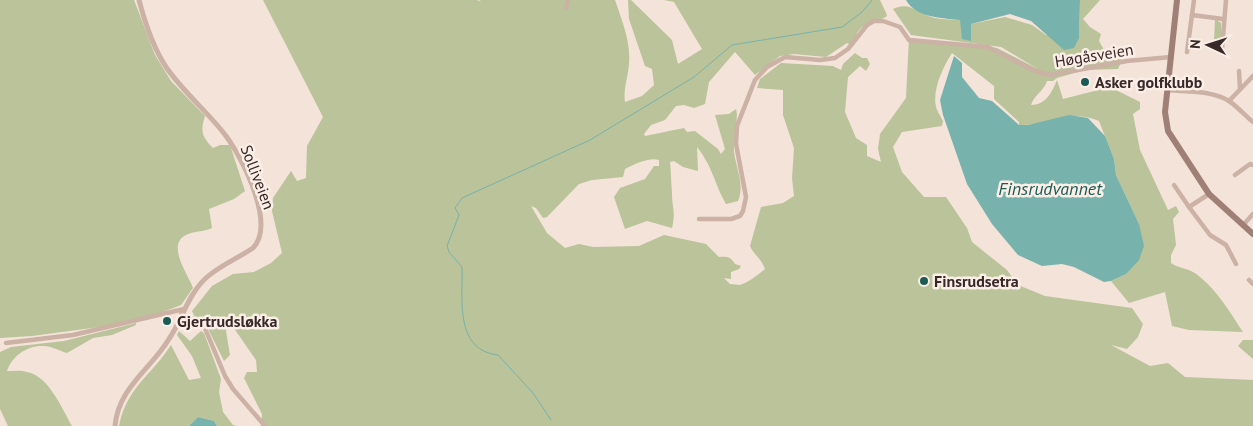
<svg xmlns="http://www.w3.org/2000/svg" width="1253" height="426" viewBox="0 0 1253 426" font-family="'PT Sans',sans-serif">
	<rect width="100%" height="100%" fill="#f3e3d9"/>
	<!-- green -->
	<g fill="#bac399">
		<path d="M0,0H134L155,55L171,81L205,116C200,131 202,137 213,148L220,145H230L245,191L234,199L209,209L212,228C204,232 193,231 186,235C166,245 188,274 193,288L181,305L137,322L32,336L0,338Z"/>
		<path d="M263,0H477L481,2L479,0H615C622,21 631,42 629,64C628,77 623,90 625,102L642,96L654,85L652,69L645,66L629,19L628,0H631L672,40L678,64L702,49L674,2L664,0H880L887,15L886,17L862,27L857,33L854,46L847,43L826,57L794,54L780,56L755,75L735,52L709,82L705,104L694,108L684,105L676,106L665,120L651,125L644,134L645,136L684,128L687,132L695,131L718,149L721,154L725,149L715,115L729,114L736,109C739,117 733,140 734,152C736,168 745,185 738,201L726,204C714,183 713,167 697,147L698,171L683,167L674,161L670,162C671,171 671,182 672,193C672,208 676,211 672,228L647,221L625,229L614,197L620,188L645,179L654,166H659V160C649,157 635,164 625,169L623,177L592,180L579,184L547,217L543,218L536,208L531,206L547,233L565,248L579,244L593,247L639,246L664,235L706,244L719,257C727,256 731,257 735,264L741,266L739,269L731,272V279L724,278L730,284L740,285C749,282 758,275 765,269C761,258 754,255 750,246L761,207L783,203L794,196L792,178L794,148L783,115V90L757,88L760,79L781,63L833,66L841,70L843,64L855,53L862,58H867L870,64L866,71L860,66L848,77L845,112L856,138L867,145V156L881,162L878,149L880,134L906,98L909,38L997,48L1038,69L1001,47L911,35L893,9C909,1 917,12 931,17C940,20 951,19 960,20L971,40V24L1005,17L1032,25L1046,35L1079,38L1080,0H1100L1083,19L1090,27L1101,34L1099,41L1108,57L1123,58L1118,69L1085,70L1057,78L1053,81H1047C1044,91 1034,95 1031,105C1046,105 1052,92 1057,80L1063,99L1110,87L1140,102V109L1133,114L1140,150L1168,210L1176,206L1179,212L1173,219L1176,245L1171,255V263C1178,268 1186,268 1193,272C1214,285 1230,312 1243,332L1189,330L1172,326L1165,292L1129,303L1111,281L1126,274L1139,224L1116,175L1114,159L1099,121C1067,108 1050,126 1019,125V122L994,99V86L952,53C943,67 932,90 936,107C937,111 941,117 943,121L942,126L902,132L893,147L902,172L924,197H946L967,228L972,242L1007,270L1018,285L1045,296L1132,308L1143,324L1138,337L1127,349L1111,345L1150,366L1168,363L1185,377L1253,380V426H261L262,414L244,378L247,372H257L256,360L231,324L225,325L230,355L224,361L204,321L195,317L192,311L212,286L233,274L254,272L271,263L282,253L272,211L273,198L291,171L297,181L306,178L307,146L323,117Z"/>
		<path d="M1215,19L1221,23V41H1214Z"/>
		<path d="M136,323V325L112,335L93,338L67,353C60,351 51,346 44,346C27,345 12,356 7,371C14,371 21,370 27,372C49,376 62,409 72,426H8L0,409V352L11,347L64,341Z"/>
		<path d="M179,331L190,341L201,331L204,333L221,379L219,392L223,412L233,425L237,426H217L214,421L198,417L189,426H119C127,387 151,376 171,345L189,380L201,378L192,356L177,335Z"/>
		<path d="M1243,340H1253V359L1238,346Z"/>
	</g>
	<!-- water -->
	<g fill="#77b2ac">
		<path d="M906,0H1080L1079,38L1074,48L1064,50L1031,21L1010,14L971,24V41L962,39L960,20C942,18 916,18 906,0Z"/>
		<path d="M954,56L962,63V77L979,98L992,101L1019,125H1028L1069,115L1088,118L1105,136L1114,159L1116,175L1139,224L1144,246L1139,260L1126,274L1111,281L1104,282L1074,267L1062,264L1042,266L1018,255L992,224L967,184L943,115L940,100Z"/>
		<path d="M198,417L214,421L217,426H189Z"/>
	</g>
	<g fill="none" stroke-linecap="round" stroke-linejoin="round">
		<!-- stream -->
		<path stroke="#77b2ac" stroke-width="1" d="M551,420L533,393L498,355C454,350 463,298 462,267L449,252L447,246L459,215L455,208L462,198L590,140L694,77L732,45L842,27L862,12L872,0"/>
		<!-- minor -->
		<g stroke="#ccb1a5" stroke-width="4.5">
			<path d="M566,8L568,0"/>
			<path d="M1192,15L1223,19"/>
			<path d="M1222,49L1226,0"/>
			<path d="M1187,52L1194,0"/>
			<path d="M1239,71L1240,89"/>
			<path d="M1167,90C1187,92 1212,90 1229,101C1238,107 1245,116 1253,122"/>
			<path d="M1229,101L1253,76"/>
			<path d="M1235,175L1250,164L1253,165"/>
			<path d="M1174,185L1189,207"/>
			<path d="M1209,194L1189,207L1210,235L1226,245L1236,264"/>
			<path d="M699,219H731L740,216L743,211L746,197L736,144L737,126L755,80L767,67L785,57L820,60L835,58L848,49L867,25L874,21H883L900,27L909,40L988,47L1035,71L1050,75L1127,61L1171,57"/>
			<path d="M1244,224L1253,214"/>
			<path d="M1249,280L1253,284"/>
			<path d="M181,314L199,321L204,326L225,376L233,389L265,426"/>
			<path d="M6,343L73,335L184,309"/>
		</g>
		<!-- tertiary -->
		<path stroke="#ccb1a5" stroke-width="5" d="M115,426C118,388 151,369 169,339C183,318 188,294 207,277C221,265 238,258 253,248C276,224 243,159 226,136C208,112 183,92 166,67C153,47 145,23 139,0"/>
		<!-- secondary -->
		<path stroke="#9f7f76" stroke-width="6" d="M1177,0L1165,112L1168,131L1209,194L1253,234"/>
	</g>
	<!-- markers -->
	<g fill="#1a5b56" stroke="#faeee6" stroke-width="2">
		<circle cx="1085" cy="82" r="5"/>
		<circle cx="924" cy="281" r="5"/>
		<circle cx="167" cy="321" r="5"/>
	</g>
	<g text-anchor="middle" stroke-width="5" stroke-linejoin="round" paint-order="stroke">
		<!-- street labels -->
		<g font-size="16" fill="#372927" stroke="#faeee6">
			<text transform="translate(1094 55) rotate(-9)" y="6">Høgåsveien</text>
			<text transform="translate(258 177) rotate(69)" y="6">Solliveien</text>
		</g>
		<!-- poi labels -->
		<g font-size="16" font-weight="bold" fill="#372927" stroke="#faeee6" text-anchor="start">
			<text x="1095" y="88">Asker golfklubb</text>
			<text x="934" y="287">Finsrudsetra</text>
			<text x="177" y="327">Gjertrudsløkka</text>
		</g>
		<!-- water labels -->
		<g font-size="18" font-style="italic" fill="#1a5b56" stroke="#faeee6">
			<text x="1050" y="195">Finsrudvannet</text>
		</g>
	</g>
	<!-- north arrow -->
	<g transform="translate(1208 45) rotate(274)" stroke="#faeee6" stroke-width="4" paint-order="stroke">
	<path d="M0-4L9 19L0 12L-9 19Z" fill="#372927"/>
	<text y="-8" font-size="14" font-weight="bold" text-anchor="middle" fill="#372927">N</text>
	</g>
</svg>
